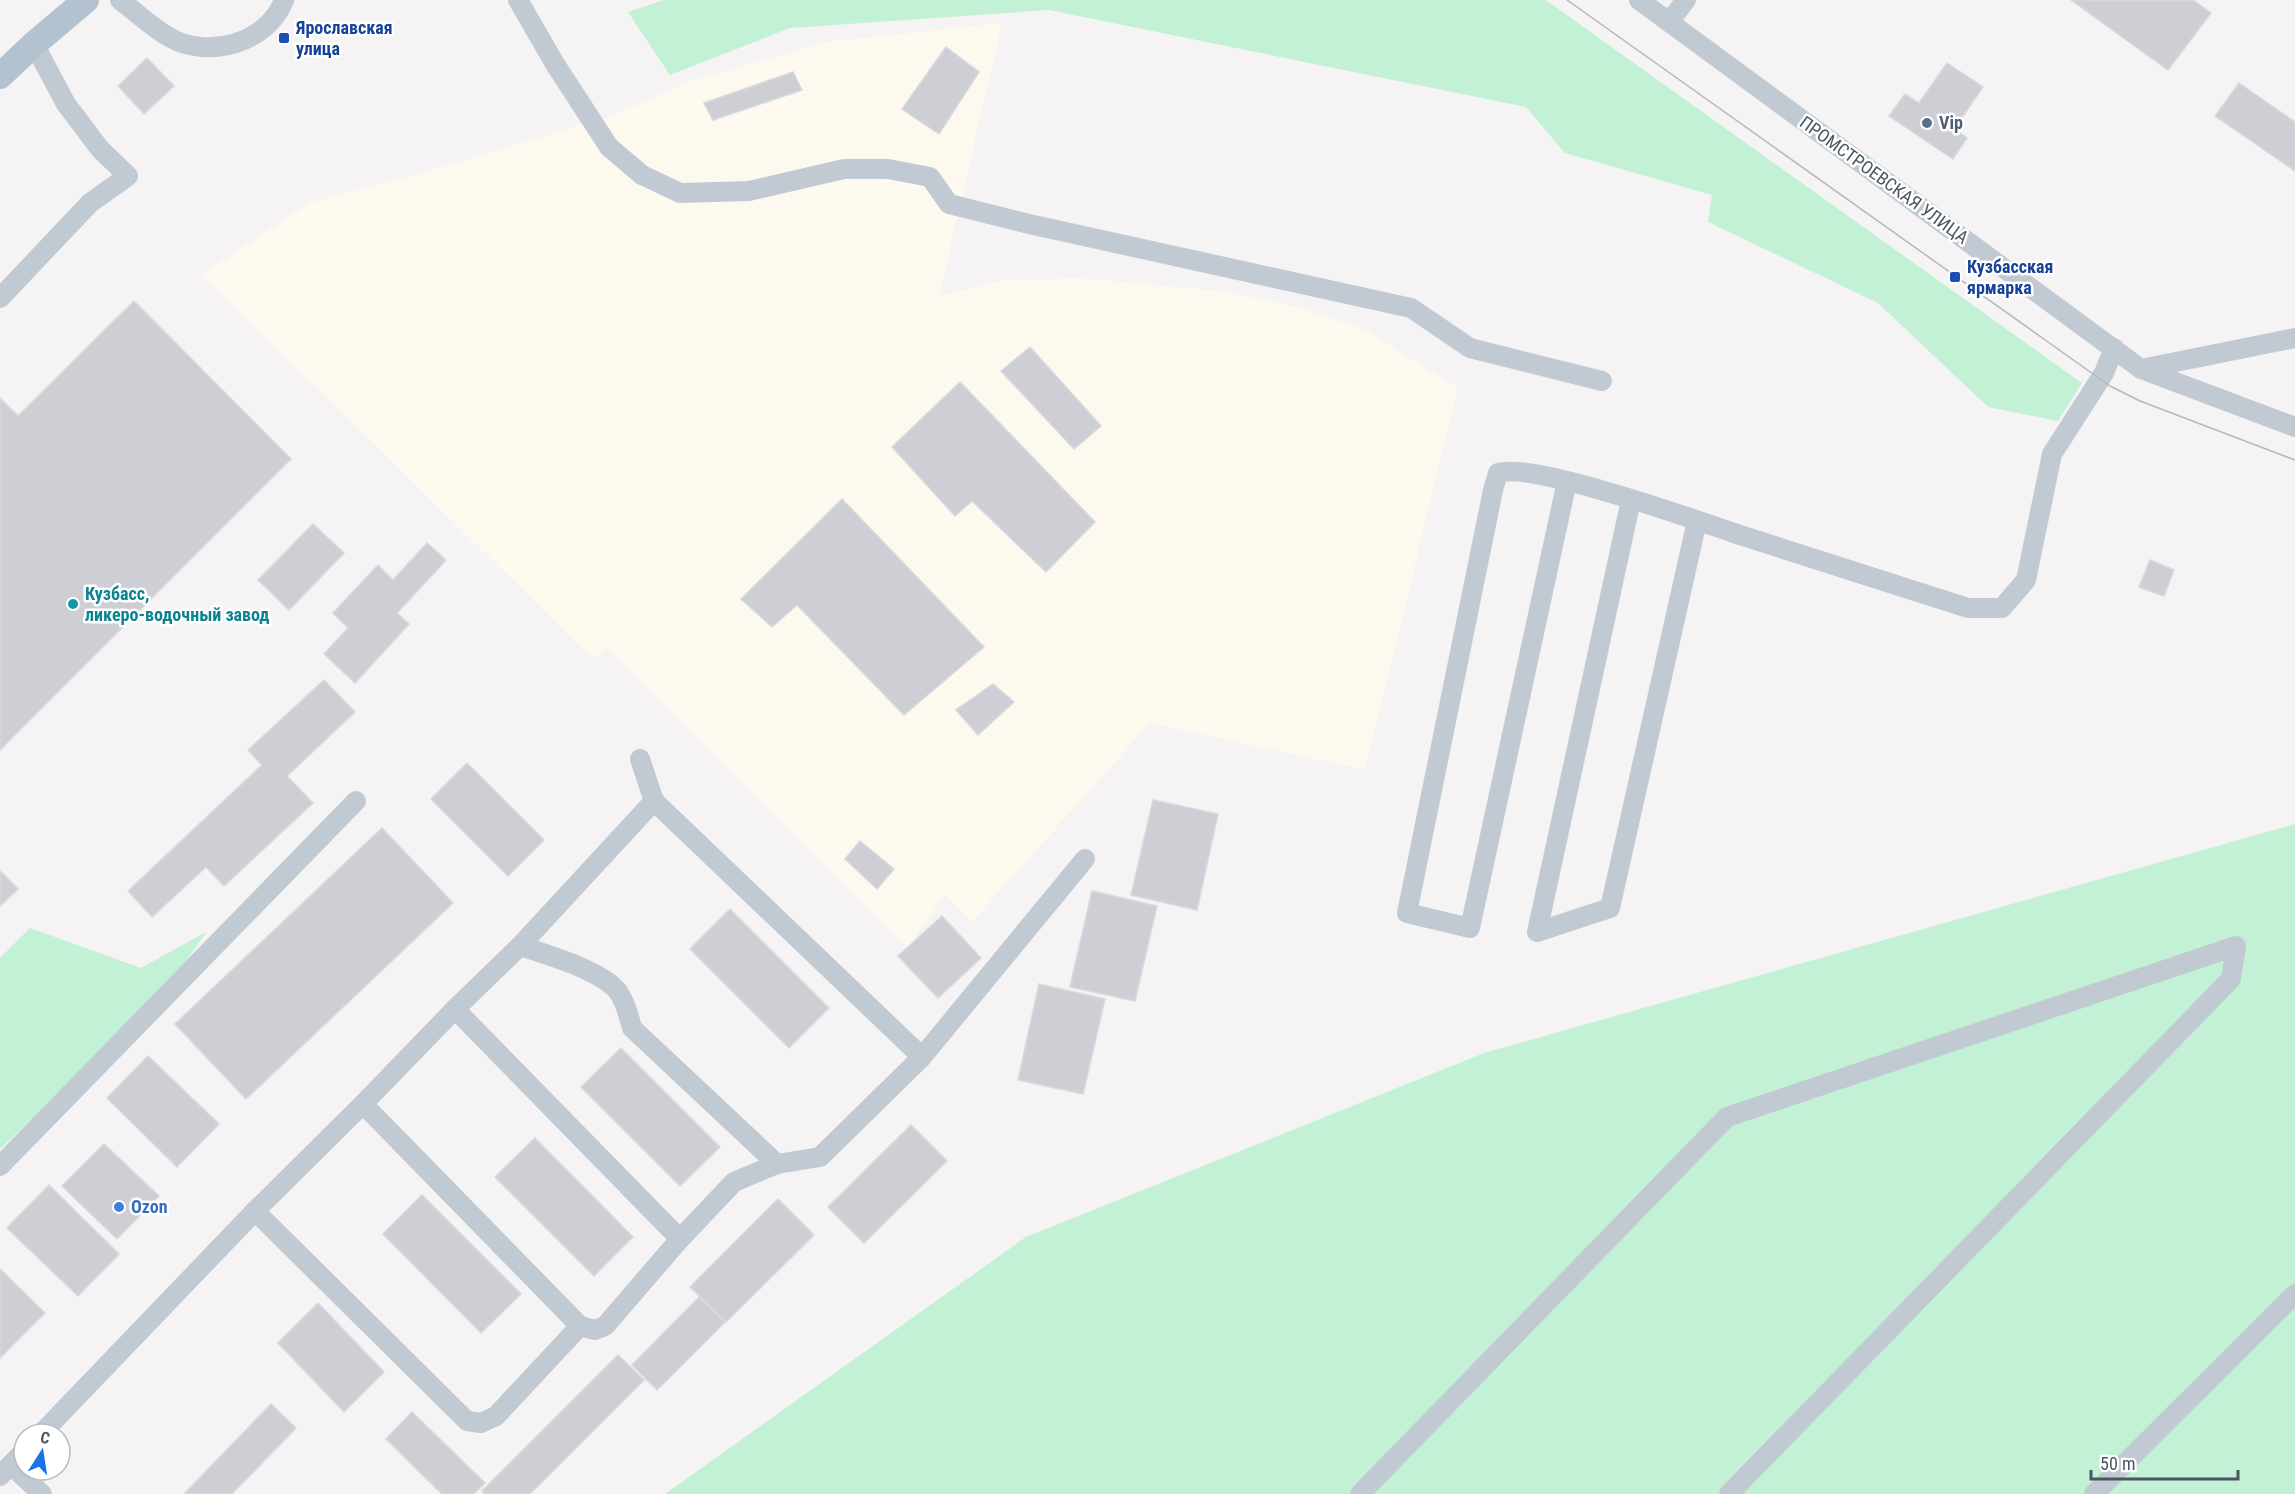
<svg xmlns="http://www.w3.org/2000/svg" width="2295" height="1494" viewBox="0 0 2295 1494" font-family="'Roboto Condensed',sans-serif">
	<rect width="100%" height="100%" fill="#f5f3f3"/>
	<!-- commercial -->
	<path fill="#fdf9ef" d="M1002,23L939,296L1000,281L1079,278L1230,292L1296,307L1364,329L1458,388L1365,770L1150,723L972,922L945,894L908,948L606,648L593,659L202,275L309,203L422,173L614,115L688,82L826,42Z"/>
	<!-- green -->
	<g fill="#c3f1d5">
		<path d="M664,0H1546L2082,383L2058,421L1988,407L1878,303L1708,222L1712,195L1565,153L1526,107L1049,10L790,28L670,75L628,12Z"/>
		<path d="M2295,824V1494H665L1026,1237L1484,1053Z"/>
		<path d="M30,928L141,968L206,932L181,969L80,1074L0,1149V958Z"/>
	</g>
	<!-- building -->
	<g fill="#cdcfd5" stroke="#d7d9de" stroke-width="1.5">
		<path d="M2071,0H2193L2211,13L2168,70Z"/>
		<path d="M946,47L979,72L939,134L902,109Z"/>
		<path d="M147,58L174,86L144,114L118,86Z"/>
		<path d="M1947,63L1983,87L1954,129L1967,138L1953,159L1889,116L1905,94L1919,103Z"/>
		<path d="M793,72L802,90L713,120L704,103Z"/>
		<path d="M2239,83L2295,122V171L2215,116Z"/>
		<path d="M134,301L291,459L0,750V398L18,416Z"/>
		<path d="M1030,347L1101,426L1074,449L1001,371Z"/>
		<path d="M960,382L1095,522L1046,572L972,501L955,516L892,447Z"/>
		<path d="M842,499L984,647L904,715L797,605L772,627L741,599Z"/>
		<path d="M313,524L344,553L289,610L258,580Z"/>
		<path d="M427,543L446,560L397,613L409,624L355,683L324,654L348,628L333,613L378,565L393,580Z"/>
		<path d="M2150,560L2174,570L2164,596L2139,587Z"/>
		<path d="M324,680L355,712L287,776L313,803L224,886L206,867L152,917L128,891L262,765L248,750Z"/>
		<path d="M993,684L1014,702L978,735L956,710Z"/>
		<path d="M467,763L544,840L508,876L431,799Z"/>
		<path d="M1153,800L1218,814L1197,910L1131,895Z"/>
		<path d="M382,828L453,903L246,1099L175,1024Z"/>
		<path d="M860,841L894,869L877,889L845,859Z"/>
		<path d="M0,871L18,889L0,906Z"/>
		<path d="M1092,891L1157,906L1135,1001L1070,987Z"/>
		<path d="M730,909L829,1008L789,1048L690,949Z"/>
		<path d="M942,916L981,958L938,998L898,956Z"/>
		<path d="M1039,984L1105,999L1083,1094L1018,1080Z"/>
		<path d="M621,1048L720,1147L680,1186L581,1087Z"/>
		<path d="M148,1056L219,1124L177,1167L107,1098Z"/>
		<path d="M911,1125L947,1161L864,1243L828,1207Z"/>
		<path d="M535,1138L633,1237L594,1276L495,1177Z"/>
		<path d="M104,1144L159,1196L117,1239L62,1186Z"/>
		<path d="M49,1185L119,1254L78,1296L7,1228Z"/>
		<path d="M422,1195L521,1294L481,1333L383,1234Z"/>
		<path d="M778,1199L814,1235L726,1322L690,1287Z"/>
		<path d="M0,1269L45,1313L0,1358Z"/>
		<path d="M699,1297L725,1322L657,1390L632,1365Z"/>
		<path d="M318,1303L384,1372L344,1412L278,1343Z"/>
		<path d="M618,1355L644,1380L530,1494H485L482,1491Z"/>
		<path d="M271,1404L296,1428L232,1494H184Z"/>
		<path d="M412,1412L485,1483L474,1494H442L386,1439Z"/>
	</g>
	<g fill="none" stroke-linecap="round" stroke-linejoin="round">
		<!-- minor -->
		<g stroke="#c1cad2" stroke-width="20">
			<path d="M120,0C136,12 151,27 169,37C208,60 268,43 284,0"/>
			<path d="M518,0L555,64L609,147L642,175L680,193L749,191L844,169H888L930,177L949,204L1029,224L1411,308L1470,348L1602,381"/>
			<path d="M1639,0L2141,369L2295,427"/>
			<path d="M1669,22L1686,0"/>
			<path d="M0,298L90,203L128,176L100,149L66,104L34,44"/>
			<path d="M2141,369L2295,338"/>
			<path d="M1567,481L1470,928L1407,913L1493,490L1498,473C1530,461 1702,522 1743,536C1818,560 1893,584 1968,608H2002L2026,580L2052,454L2104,373L2114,348"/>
			<path d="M1631,500L1537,932L1610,908L1697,521"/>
			<path d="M654,801L922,1057L1085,859"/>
			<path d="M520,946C545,954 604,971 619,993C626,1004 629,1016 632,1028L777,1164"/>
			<path d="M455,1009L680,1239"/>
			<path d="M363,1104L580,1326"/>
			<path d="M0,1166L356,801"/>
			<path d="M255,1211L467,1421L481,1423L496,1416L580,1326L595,1330L605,1326L680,1239L734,1182L777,1164L820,1157L922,1057"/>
			<path d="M41,1434L255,1211L363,1104L455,1009L520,946L654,801L640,759"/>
			<path d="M11,1465L42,1494"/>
			<path d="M0,1476L24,1451"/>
			<path d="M1360,1494L1727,1117L2236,946L2231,979L1729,1494"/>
			<path d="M2094,1494L2295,1294"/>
		</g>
		<!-- major -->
		<path stroke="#b3c2d1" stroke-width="26" d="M0,76L34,44L86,0"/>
		<!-- tram -->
		<path stroke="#b5b8bd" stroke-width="1.5" d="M1567,0L2110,386L2140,401L2295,460"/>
	</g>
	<!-- markers -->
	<g fill="#1a4fb4" stroke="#fff" stroke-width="2">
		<rect x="278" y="32" width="12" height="12" rx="3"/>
		<rect x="1949" y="271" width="12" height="12" rx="3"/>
	</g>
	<circle fill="#5c6f8a" stroke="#fff" stroke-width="2" cx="1927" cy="123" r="6"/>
	<circle fill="#0f9aa8" stroke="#fff" stroke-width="2" cx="73" cy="604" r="6"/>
	<circle fill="#3f7fe0" stroke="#fff" stroke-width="2" cx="119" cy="1207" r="6"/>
	<g text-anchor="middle" stroke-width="5" stroke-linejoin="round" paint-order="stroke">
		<!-- transit labels -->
		<g font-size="18" font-weight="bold" fill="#164399" stroke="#fff" text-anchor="start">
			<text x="296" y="34">Ярославская<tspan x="296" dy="21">улица</tspan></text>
			<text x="1967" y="273">Кузбасская<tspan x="1967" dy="21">ярмарка</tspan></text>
		</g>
		<!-- service labels -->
		<g font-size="18" font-weight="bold" fill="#4e5e75" stroke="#fff" text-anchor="start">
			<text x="1939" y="129">Vip</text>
		</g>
		<!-- street labels -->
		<g font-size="18" fill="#4a5661" stroke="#fff">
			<text transform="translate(1884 180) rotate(36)" y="6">ПРОМСТРОЕВСКАЯ УЛИЦА</text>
		</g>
		<!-- culture labels -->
		<g font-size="18" font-weight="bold" fill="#0d838f" stroke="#fff" text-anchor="start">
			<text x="85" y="600">Кузбасс,<tspan x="85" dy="21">ликеро-водочный завод</tspan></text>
		</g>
		<!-- shop labels -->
		<g font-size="18" font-weight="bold" fill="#366cbe" stroke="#fff" text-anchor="start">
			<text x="131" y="1213">Ozon</text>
		</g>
	</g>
	<!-- north arrow -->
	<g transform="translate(42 1452) rotate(12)"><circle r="28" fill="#ffffff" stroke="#b7bbc0" stroke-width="1.5"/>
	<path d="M0-4.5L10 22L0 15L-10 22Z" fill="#1a73e8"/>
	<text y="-9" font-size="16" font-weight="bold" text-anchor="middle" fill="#4a5661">С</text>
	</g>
	<!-- scale -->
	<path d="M2091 1470v9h147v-9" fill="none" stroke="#4a5661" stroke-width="3"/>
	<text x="2100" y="1470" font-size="18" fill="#4a5661" stroke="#ffffff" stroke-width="4.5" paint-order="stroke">50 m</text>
</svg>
